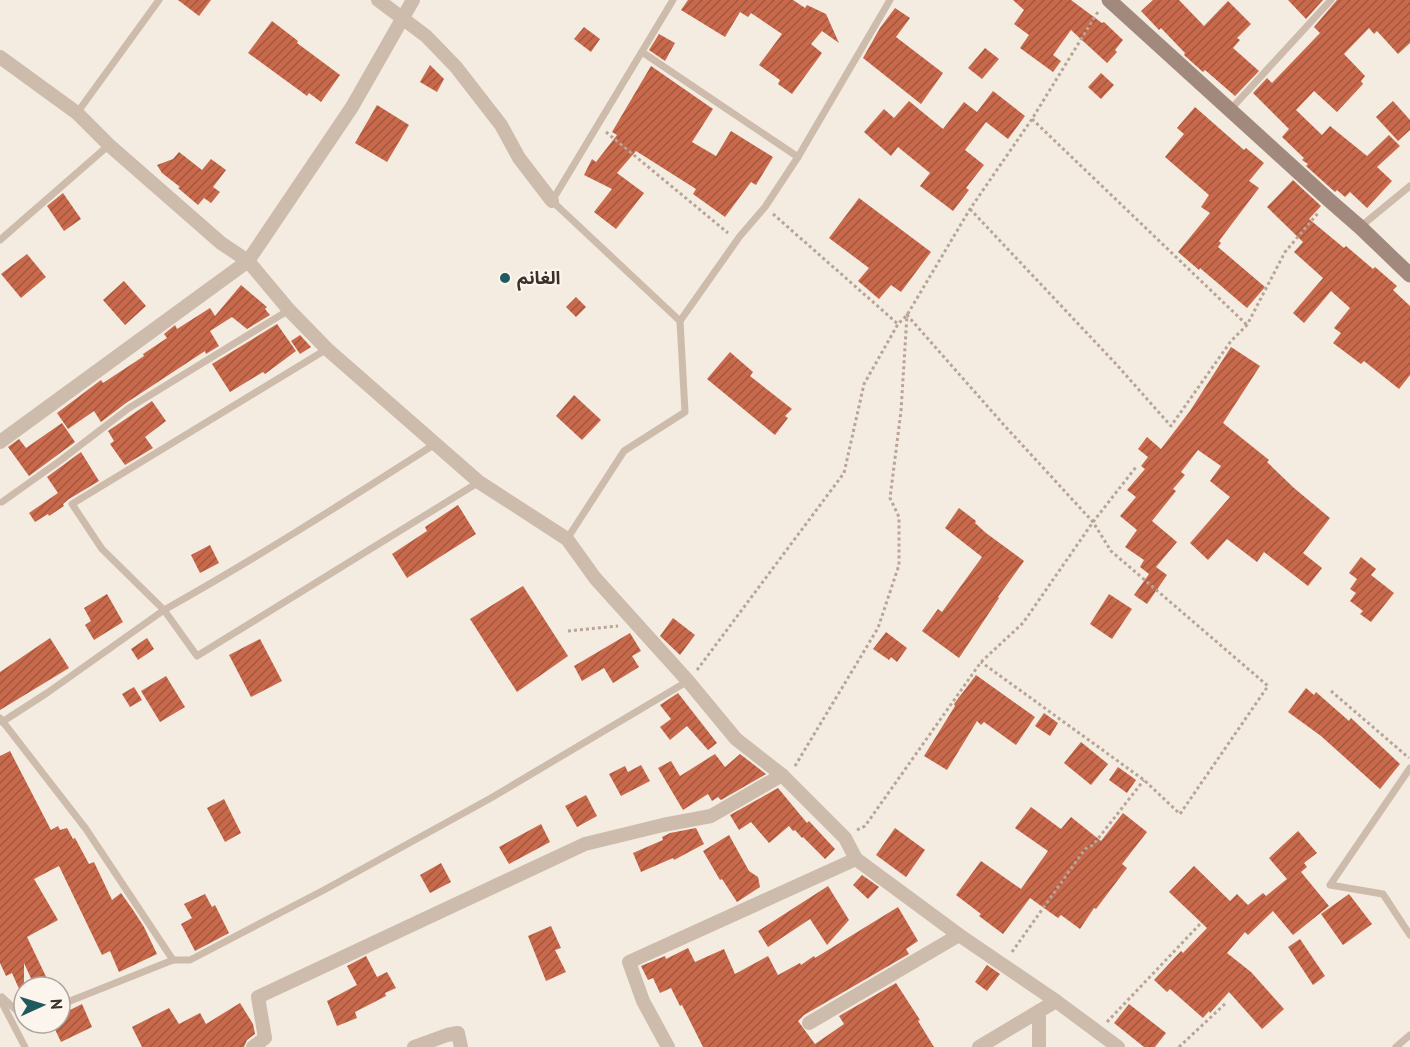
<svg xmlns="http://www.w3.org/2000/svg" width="1410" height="1047" viewBox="0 0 1410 1047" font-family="'PT Sans','Noto Sans Arabic',sans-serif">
	<defs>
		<pattern id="building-hatch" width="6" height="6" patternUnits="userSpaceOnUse" patternTransform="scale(1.5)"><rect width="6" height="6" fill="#c8694b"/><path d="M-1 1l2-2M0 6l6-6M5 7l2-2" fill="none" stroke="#a4573f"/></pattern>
	</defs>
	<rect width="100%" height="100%" fill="#f4ebe1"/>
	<!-- building -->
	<g fill="url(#building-hatch)">
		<path d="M178,0H211L199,16Z"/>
		<path d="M688,0H793L805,8L807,5L826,14L839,43L822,31L811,44L822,53L792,94L778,84L780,80L759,65L782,34L751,13L748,17L740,12L725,37L681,10Z"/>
		<path d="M1013,0H1071L1102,23L1104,22L1123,40L1115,50L1117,52L1107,63L1071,30L1053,55L1061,61L1053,72L1020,48L1029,35L1014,24L1024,10Z"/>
		<path d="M1153,0H1179L1204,26L1228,1L1251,24L1237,38L1240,40L1233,48L1259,71L1235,96L1205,70L1203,72L1184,55L1185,53L1161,28L1159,30L1141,11Z"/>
		<path d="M1288,0H1323L1306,19Z"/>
		<path d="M1337,0H1410V43L1398,54L1377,31L1374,34L1369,28L1344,54L1365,76L1361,81L1363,84L1337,112L1314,91L1296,110L1322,135L1330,126L1367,156L1389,135L1400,146L1377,167L1392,181L1367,208L1350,192L1345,197L1337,190L1335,192L1306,166L1308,164L1302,160L1304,158L1282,137L1289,129L1253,93L1267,78L1272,83L1320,33L1314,27Z"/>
		<path d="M895,8L910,18L896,37L943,73L921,104L863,58L880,28Z"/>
		<path d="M272,21L298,41L297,43L340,75L321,102L309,93L307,96L248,53Z"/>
		<path d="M584,27L600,39L591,52L574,39Z"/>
		<path d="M659,34L675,43L665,61L649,50Z"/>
		<path d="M985,48L999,59L982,79L968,68Z"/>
		<path d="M430,65L444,79L437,92L420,82Z"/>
		<path d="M651,66L713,109L692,142L716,156L731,131L773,157L756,185L751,182L725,217L693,194L696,189L636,151L617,173L644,193L616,229L594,212L612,189L584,175L592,159L596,162L617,135L612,132Z"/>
		<path d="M1101,73L1114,85L1101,99L1088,87Z"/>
		<path d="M993,91L1025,116L1008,139L986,122L965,150L984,165L966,188L969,190L953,211L920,186L930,173L898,147L891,156L864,132L884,109L894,118L909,101L943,129L964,102L977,112Z"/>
		<path d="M1393,101L1410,120V130L1398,141L1376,117Z"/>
		<path d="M377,105L409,125L387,162L355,143Z"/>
		<path d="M1195,107L1244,150L1246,148L1264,163L1249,181L1259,188L1219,241L1221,243L1218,247L1265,287L1247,308L1200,268L1199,270L1178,252L1210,213L1201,207L1209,195L1165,157L1184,134L1177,128Z"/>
		<path d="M179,152L202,170L211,159L226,170L213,187L220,192L211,203L204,198L198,205L178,188L180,187L162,173L157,165L173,159Z"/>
		<path d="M1293,180L1321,206L1309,219L1344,248L1346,246L1373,269L1375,267L1397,286L1393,290L1410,306V375L1399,389L1364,361L1361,364L1333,343L1341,333L1334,328L1350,308L1331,291L1304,323L1293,313L1323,278L1294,252L1303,242L1267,207Z"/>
		<path d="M63,193L81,219L64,231L47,206Z"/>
		<path d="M859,198L931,252L901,292L891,285L879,299L858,281L869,268L829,238Z"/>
		<path d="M27,254L46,277L21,298L1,274Z"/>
		<path d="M124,281L146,306L125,325L103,300Z"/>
		<path d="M241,285L267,307L265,309L270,315L247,329L232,317L210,331L219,346L206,354L205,351L126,403L101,422L94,411L68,429L57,413L101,380L103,383L144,356L143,354L167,338L164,334L175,325L177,329L210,308L215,316Z"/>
		<path d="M576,297L586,307L576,317L566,307Z"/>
		<path d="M277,324L296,351L265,374L263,372L230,392L212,364Z"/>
		<path d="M300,335L311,347L300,354L291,341Z"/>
		<path d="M1231,347L1260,366L1223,423L1269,460L1267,462L1294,488L1330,518L1303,553L1322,568L1308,586L1264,552L1257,562L1227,539L1208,560L1190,543L1230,497L1210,481L1221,466L1198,450L1181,472L1185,475L1173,489L1176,491L1152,521L1177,542L1156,567L1167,575L1147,604L1134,595L1149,574L1140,567L1144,560L1125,547L1137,530L1120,516L1136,497L1127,490L1145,469L1141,466L1148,457L1138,449L1147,437L1161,449L1190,411Z"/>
		<path d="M730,352L753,372L750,376L792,409L785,416L788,418L775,435L707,379Z"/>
		<path d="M574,395L601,420L582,440L556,416Z"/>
		<path d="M152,401L166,421L145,437L153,448L125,465L110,444L114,441L108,431Z"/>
		<path d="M62,423L75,442L29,476L8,447L19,439L26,448Z"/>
		<path d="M81,452L99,481L69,499L63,504L64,506L49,516L48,514L35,522L29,513L58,493L47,477Z"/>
		<path d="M458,505L476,534L407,578L392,554L427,531L425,527Z"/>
		<path d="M959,508L976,521L975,523L986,533L1024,561L998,597L999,598L959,658L922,631L938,609L942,612L982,557L945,528Z"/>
		<path d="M210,545L219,563L200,573L191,555Z"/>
		<path d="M1361,557L1376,569L1371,575L1394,593L1371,622L1360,614L1363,611L1350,601L1356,593L1350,589L1357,579L1349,573Z"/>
		<path d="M523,586L568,656L517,692L470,619Z"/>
		<path d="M107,594L123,622L94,640L85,625L91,621L84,608Z"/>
		<path d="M1109,594L1132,609L1112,639L1090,624Z"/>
		<path d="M673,618L695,635L680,655L660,636Z"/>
		<path d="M886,632L907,648L897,662L891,657L889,660L873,649Z"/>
		<path d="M630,633L641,651L632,656L639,667L613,683L604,668L582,681L574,666Z"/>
		<path d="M50,638L69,668L0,710V672Z"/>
		<path d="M147,638L154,649L138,660L131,649Z"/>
		<path d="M260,639L282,681L251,697L229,655Z"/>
		<path d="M976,675L1035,717L1016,745L984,722L981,725L977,721L947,770L924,756L955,706L954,704Z"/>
		<path d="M166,676L185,707L160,722L141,691Z"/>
		<path d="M134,687L142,700L130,707L122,694Z"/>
		<path d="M1306,688L1314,695L1316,692L1349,721L1351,718L1400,764L1380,789L1321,736L1288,712Z"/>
		<path d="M678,693L717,743L708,750L687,726L670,740L660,727L671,719L660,705Z"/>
		<path d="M1044,713L1058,723L1050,736L1035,726Z"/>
		<path d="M1081,742L1108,764L1091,785L1064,763Z"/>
		<path d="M10,751L51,830L58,826L60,830L67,828L73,839L75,838L89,864L94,862L112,900L121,893L133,910L144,927L157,954L119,972L110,951L102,955L59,866L34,879L58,920L27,937L51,987H35L24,963V1000L12,973L6,976L0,963V756Z"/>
		<path d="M715,754L725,767L740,754L766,774L721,800L718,797L712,801L708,794L683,810L658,768L671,761L680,776Z"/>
		<path d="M641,765L650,781L621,796L609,774L625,766L628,772Z"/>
		<path d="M1118,767L1136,780L1127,793L1109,780Z"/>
		<path d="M778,788L807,823L809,821L835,849L825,859L803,837L802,838L795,830L793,831L789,826L769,843L751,822L739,830L730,815Z"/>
		<path d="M586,795L597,816L577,827L565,806Z"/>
		<path d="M224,799L241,833L225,842L207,808Z"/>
		<path d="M1031,807L1061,829L1071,817L1101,841L1123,813L1147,832L1122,864L1127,868L1096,909L1094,908L1080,929L1061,915L1058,918L1030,898L1003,934L979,916L981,914L956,895L981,861L1021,889L1048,851L1015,828Z"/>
		<path d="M541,824L550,842L509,864L499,847Z"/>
		<path d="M696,828L704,844L674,860L673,858L641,872L633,853L663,840L662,837L670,833Z"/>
		<path d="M895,828L925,850L906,877L876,855Z"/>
		<path d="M1298,831L1317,853L1304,863L1307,867L1301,872L1329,906L1293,935L1273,911L1248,935L1245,932L1227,953L1251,972L1284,1009L1262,1029L1229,992L1210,1013L1209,1011L1203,1018L1170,989L1167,992L1154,980L1181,951L1183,953L1207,928L1169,892L1194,866L1230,901L1237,894L1248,905L1263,893L1266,896L1287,879L1269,858Z"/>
		<path d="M729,835L749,871L758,877L760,887L737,902L722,879L720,880L703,851Z"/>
		<path d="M441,863L451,882L430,893L420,875Z"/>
		<path d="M862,875L879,887L868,899L853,885Z"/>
		<path d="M828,886L849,920L827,945L810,919L768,947L758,931Z"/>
		<path d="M205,894L212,907L215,905L229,933L195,951L181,924L192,918L184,904Z"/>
		<path d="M1349,894L1372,924L1343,945L1321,914Z"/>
		<path d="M898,907L918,941L906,949L909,954L804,1015L798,1021L815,1044L844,1024L839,1016L896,983L920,1020L918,1021L934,1047H703L682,1005L680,1006L671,988L660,993L653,978L648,980L641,966L665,956L666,959L688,948L695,962L724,949L735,974L768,956L778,975L800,963L801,965L814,956L815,958Z"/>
		<path d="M551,926L561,948L555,950L566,972L546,981L528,936Z"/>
		<path d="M1300,939L1325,976L1313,985L1288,947Z"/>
		<path d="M366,956L377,977L387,972L396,988L385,993L386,996L355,1012L357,1018L337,1026L327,1001L357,985L347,966Z"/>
		<path d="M987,965L1000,974L987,991L975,982Z"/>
		<path d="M240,1003L253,1024L255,1034L247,1040L244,1047H142L132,1027L169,1008L179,1024L200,1013L206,1024Z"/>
		<path d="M82,1004L92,1027L61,1042L52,1023H60V1015Z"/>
		<path d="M1129,1004L1166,1033L1155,1047H1144L1114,1023Z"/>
	</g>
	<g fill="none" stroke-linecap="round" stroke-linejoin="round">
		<!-- path -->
		<g stroke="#b9a596" stroke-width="3" stroke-dasharray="3 3" stroke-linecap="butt">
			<path d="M1032,119L1247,325"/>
			<path d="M606,132L728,233"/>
			<path d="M970,209L1116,364L1171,426L1231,341L1247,325L1285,252L1319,212"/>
			<path d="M773,214L898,324"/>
			<path d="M568,631L618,626"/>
			<path d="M697,670L844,473L864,384L898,324L907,315L970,209L1032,119L1099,10"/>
			<path d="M1331,691L1409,758"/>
			<path d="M795,766L878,628L899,565V517L890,498L901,411L907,315L1003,424L1093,522L1111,551L1268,686L1180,814L1144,780L981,662"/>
			<path d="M857,830L865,826L981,662L1023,623L1093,522L1136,467"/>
			<path d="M1012,952L1085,849L1093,845L1144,780"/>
			<path d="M1107,1022L1201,923"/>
			<path d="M1179,1047L1227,1002"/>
		</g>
		<!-- lane -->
		<g stroke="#cdbbac" stroke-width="7">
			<path d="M673,0L552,201L680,321"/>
			<path d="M642,52L798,157"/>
			<path d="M1230,110L1331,0"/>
			<path d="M77,113L159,0"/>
			<path d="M1360,227L1410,186"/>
			<path d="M0,240L109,145"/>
			<path d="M327,349L72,504L102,549L164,610C257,558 346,501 435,444"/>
			<path d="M2,502L61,460L129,408L289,310"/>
			<path d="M567,539L624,451L685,412L680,321L740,236L765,207L798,157L890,0"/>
			<path d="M0,718L86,829L173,960"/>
			<path d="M2,722L47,693L164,610L197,656L479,482"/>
			<path d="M1410,768L1330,885L1383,894L1410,935"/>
			<path d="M2,997L16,1010L24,1012"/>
			<path d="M0,999L25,1047"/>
			<path d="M60,1005L173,960H190L324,890L491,798L688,681"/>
			<path d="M1396,1047L1410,1035"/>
		</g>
		<!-- street -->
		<g stroke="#cdbbac" stroke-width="14">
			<path d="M378,0L426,36L456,67L501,125L519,158L552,201"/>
			<path d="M0,57L77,113L109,145L221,243L248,261L289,310L327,349L479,482L567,539L595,578L688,681L736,739L782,775L845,838L856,859L959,935L1056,1001L1118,1047"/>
			<path d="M0,442L248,261L352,107L413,0"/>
			<path d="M809,1023L959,935"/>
			<path d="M253,1047L265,1038L258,997L585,844L663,825L711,816L782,775"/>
			<path d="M414,1047L447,1035L458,1033L461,1047"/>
			<path d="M668,1047L643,1001L629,962L856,859"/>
			<path d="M979,1047L1056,1001"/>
			<path d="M1039,1047V1011"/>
		</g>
		<!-- secondary -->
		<path stroke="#a18a7d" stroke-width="15" d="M1109,0L1329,200L1360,227L1410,275"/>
	</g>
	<!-- markers -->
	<circle fill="#1f5a5e" stroke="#fbf5ee" stroke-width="2" cx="505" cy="278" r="6"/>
	<g text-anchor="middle" stroke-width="4.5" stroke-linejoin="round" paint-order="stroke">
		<!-- poi labels -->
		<g font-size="18" font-weight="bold" fill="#3b302b" stroke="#fbf5ee" text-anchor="start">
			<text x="517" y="284">الغانم</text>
		</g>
	</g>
	<!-- north arrow -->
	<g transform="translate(42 1005) rotate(86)"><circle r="28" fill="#fbf5ee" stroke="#aea6a0" stroke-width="1.5"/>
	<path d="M0-4.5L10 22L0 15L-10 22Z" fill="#1f5a5e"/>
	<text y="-9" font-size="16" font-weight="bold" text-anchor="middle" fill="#3b302b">N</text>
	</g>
</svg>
